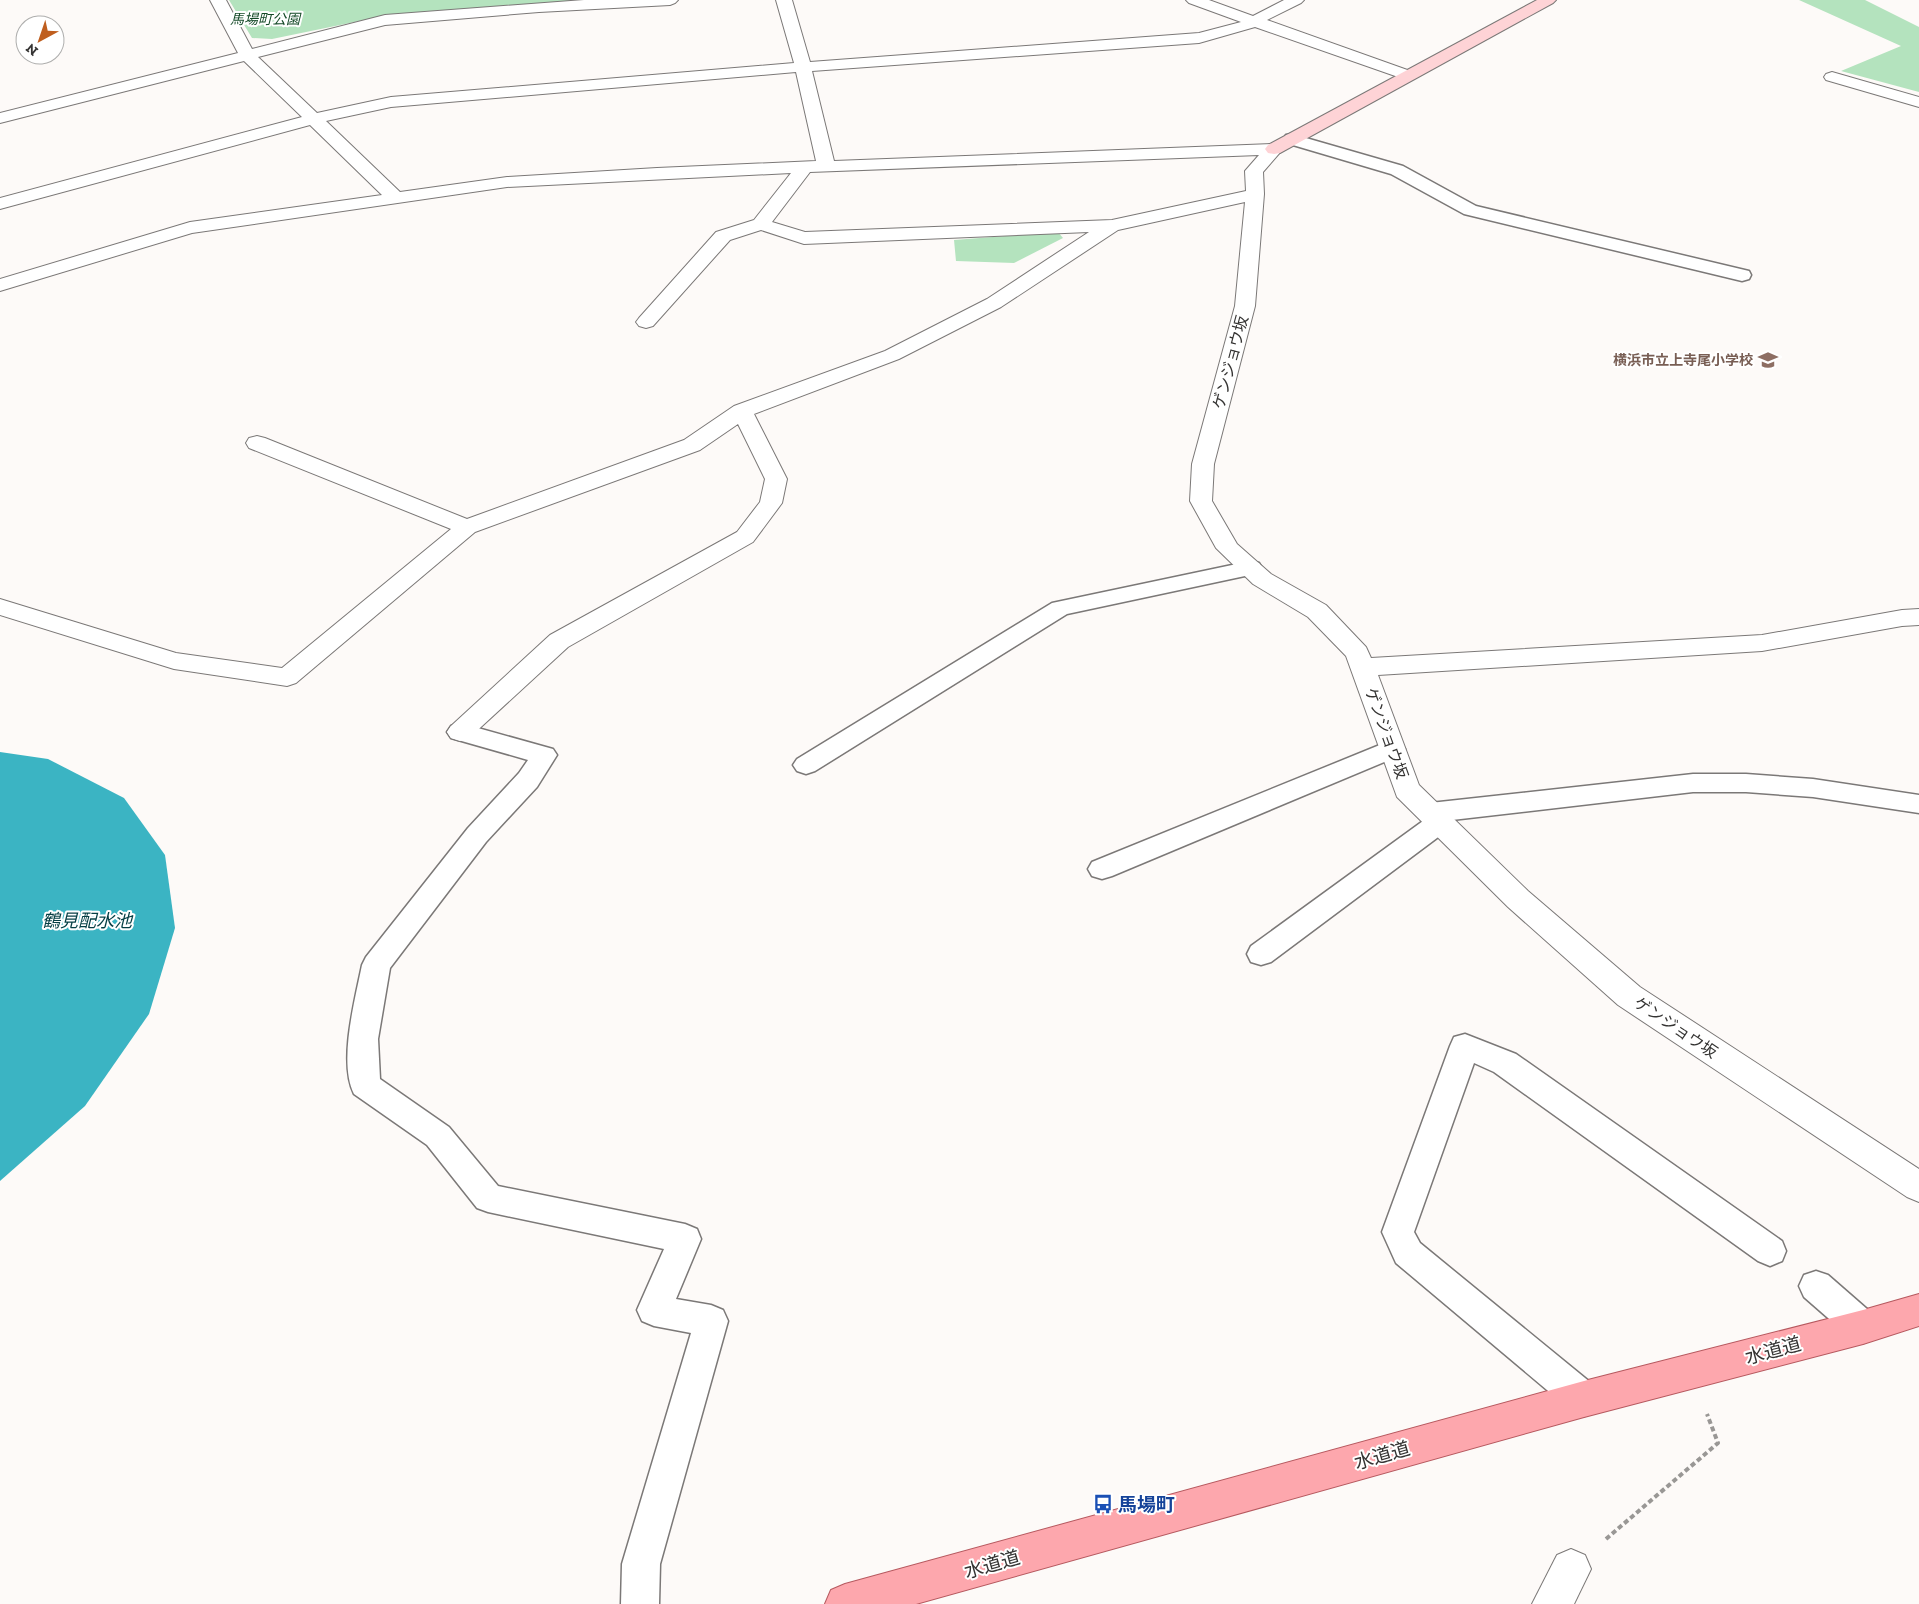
<svg xmlns="http://www.w3.org/2000/svg" width="1919" height="1604" viewBox="0 0 1919 1604" font-family="'Zilla Slab','Noto Sans JP',serif">
	<rect width="100%" height="100%" fill="#fdfaf8"/>
	<!-- green -->
	<g fill="#b4e3be">
		<path d="M229,0H579L379,17L272,39L252,38Z"/>
		<path d="M1799,0H1865L1919,27V92L1841,71L1901,46Z"/>
		<path d="M1058,232L1063,238L1014,263L956,261L954,240Z"/>
	</g>
	<!-- water -->
	<path fill="#3bb4c3" d="M0,752L48,759L124,798L165,855L175,928L149,1014L85,1106L0,1181Z"/>
	<g fill="none" stroke-linecap="round" stroke-linejoin="round">
		<defs>
			<g id="lane">
				<path d="M1292,134L1403,166L1476,206L1749,271L1751,275L1749,279L1742,281L1464,214L1391,174L1286,143L1284,139L1286,135Z"/>
				<path d="M1251,561L1259,563L1262,568L1259,573L1067,614L815,771L806,774L797,771L793,765L797,759L1052,603Z"/>
				<path d="M460,723L553,749L557,755L537,787L486,842L390,968L378,1039L380,1079L449,1127L498,1186L685,1224L697,1229L701,1239L676,1299L711,1305L723,1310L728,1321L660,1564L659,1604H621L622,1564L691,1333L654,1326L642,1321L637,1310L664,1249L488,1212L477,1208L427,1145L354,1094C338,1062 355,1000 362,965L366,957L468,828L519,773L528,760L451,738L447,732L451,726Z"/>
				<path d="M1392,740L1401,743L1405,749L1401,755L1112,876L1102,879L1092,876L1088,869L1092,862Z"/>
				<path d="M1693,774H1746L1813,779L1919,795V813L1813,797L1746,792H1693L1452,820L1453,822L1449,829L1271,962L1261,965L1251,962L1247,954L1251,946L1423,821L1417,813L1421,806L1430,803Z"/>
				<path d="M1465,1034L1516,1054L1782,1241L1786,1251L1782,1261L1770,1266L1758,1261L1494,1072L1474,1063L1414,1232L1420,1243L1596,1387L1601,1399L1596,1411L1584,1416L1572,1411L1396,1263L1382,1232L1450,1046L1454,1037Z"/>
				<path d="M1816,1271L1828,1275L1875,1316L1880,1327L1875,1338L1863,1343L1851,1338L1804,1297L1799,1286L1804,1275Z"/>
			</g>
			<g id="street">
				<path d="M210,0H226L252,49L385,15L584,0H678L675,3L670,5L539,12L385,25L258,57L317,113L391,97L794,63L776,0H792L810,62L1199,33L1241,22L1189,3L1186,0H1209L1253,16L1284,0H1304L1301,3L1267,20L1413,72L1415,75L1413,78H1401L1255,27L1199,43L812,71L834,161L1274,144L1280,145L1283,149L1263,172L1264,194L1255,306L1214,464L1212,501L1237,544L1271,574L1326,605L1366,647L1371,658L1762,635L1902,610L1919,609V625L1902,626L1762,651L1378,675L1419,785L1528,891L1640,987L1919,1169V1202L1907,1197L1618,1005L1508,907L1397,797L1346,656L1308,617L1253,584L1216,548L1190,501L1192,464L1235,306L1245,202L1118,230L1001,307L899,359L754,414L787,479L782,503L753,542L568,647L469,738L460,741L451,738L447,732L451,726L550,635L737,532L760,502L765,479L738,424L700,450L475,532L296,683L287,686L174,669L0,615V599L176,653L282,668L451,529L249,448L246,443L249,438L257,436L265,438L467,519L684,440L734,406L885,351L987,299L1089,232L804,244L761,230L730,240L653,326L646,328L639,326L636,322L639,318L716,232L754,220L791,173L507,187L192,233L0,291V279L190,222L382,195L310,125L0,209V198L302,117L244,61L0,123V113L238,53ZM796,72L816,161L657,168L507,177L400,192L326,121L391,107ZM1259,155L1245,171L1246,191L1112,220L805,232L772,222L810,172Z"/>
				<path d="M1832,72L1919,97V107L1826,80L1824,77L1826,74Z"/>
				<path d="M1571,1549L1585,1555L1591,1569L1574,1604H1532L1557,1555Z"/>
			</g>
			<path id="secondary" d="M1537,0H1556L1553,3L1280,153L1274,154L1268,153L1265,149L1268,145Z"/>
			<path id="primary" d="M1919,1294V1326L1863,1344L1584,1417L916,1604H825L831,1590L845,1584L1584,1381L1863,1310Z"/>
		</defs>
		<!-- lane casing -->
		<use href="#lane" stroke="#7b7877" stroke-width="3"/>
		<!-- street casing -->
		<use href="#street" stroke="#7b7877" stroke-width="2"/>
		<!-- secondary casing -->
		<use href="#secondary" stroke="#7b7877" stroke-width="2"/>
		<!-- primary casing -->
		<use href="#primary" stroke="#b6595f" stroke-width="2"/>
		<!-- path -->
		<path stroke="#999795" stroke-width="4" stroke-dasharray="5 3" stroke-linecap="butt" d="M1606,1539L1718,1443L1707,1414"/>
		<!-- lane -->
		<use href="#lane" fill="#fff" fill-rule="evenodd"/>
		<!-- street -->
		<use href="#street" fill="#fff" fill-rule="evenodd"/>
		<!-- secondary -->
		<use href="#secondary" fill="#fed3d6" fill-rule="evenodd"/>
		<!-- primary -->
		<use href="#primary" fill="#fda7ad" fill-rule="evenodd"/>
	</g>
	<!-- icons -->
	<defs>
		<symbol id="school-bare" viewBox="-9 -9 18 18"><path d="M0-5L7-2L0 1L-7-2ZM-4 1L0 2.5L4 1V4Q0 6-4 4Z" fill="#8d6e63" stroke="#fff" stroke-width="2.5" paint-order="stroke"/></symbol>
		<symbol id="bus-bare" viewBox="-9 -9 18 18"><path d="M-5-6H5V4H4V6H2V4H-2V6H-4V4H-5ZM-3.5-4V0h7V-4ZM-3.5 1.2v1.5H-2V1.2ZM2 1.2v1.5H3.5V1.2Z" fill="#1a4fb4" stroke="#fff" stroke-width="2.5" paint-order="stroke"/></symbol>
	</defs>
	<g fill-rule="evenodd">
		<use href="#school-bare" x="1754" y="346" width="28" height="28"/>
		<use href="#bus-bare" x="1089" y="1490" width="28" height="28"/>
	</g>
	<g text-anchor="middle" stroke-width="4" stroke-linejoin="round" paint-order="stroke">
		<!-- far-park labels -->
		<g font-size="14" font-style="italic" fill="#144927" stroke="#fff">
			<text x="265" y="24">馬場町公園</text>
		</g>
		<!-- far-education labels -->
		<g font-size="14" font-weight="bold" fill="#785e54" stroke="#fff" text-anchor="end">
			<text x="1753" y="365">横浜市立上寺尾小学校</text>
		</g>
		<!-- street labels -->
		<g font-size="16" fill="#353433" stroke="#fff">
			<text transform="translate(1230 362) rotate(-75)" y="6">ゲンジョウ坂</text>
			<text transform="translate(1387 733) rotate(70)" y="6">ゲンジョウ坂</text>
			<text transform="translate(1676 1027) rotate(34)" y="6">ゲンジョウ坂</text>
		</g>
		<!-- water labels -->
		<g font-size="18" font-style="italic" fill="#053e44" stroke="#fff">
			<text x="87" y="927">鶴見配水池</text>
		</g>
		<!-- near-street labels -->
		<g font-size="19" fill="#353433" stroke="#fff">
			<text transform="translate(1773 1350) rotate(-15)" y="7">水道道</text>
			<text transform="translate(1382 1455) rotate(-16)" y="7">水道道</text>
			<text transform="translate(992 1564) rotate(-16)" y="7">水道道</text>
		</g>
		<!-- near-transit labels -->
		<g font-size="19" font-weight="bold" fill="#164399" stroke="#fff" text-anchor="start">
			<text x="1118" y="1511">馬場町</text>
		</g>
	</g>
	<!-- north arrow -->
	<g transform="translate(40 40) rotate(220)"><circle r="24" fill="#ffffff" stroke="#aeaead"/>
	<path d="M0-4L9 19L0 12L-9 19Z" fill="#bf5e1e"/>
	<text y="-8" font-size="14" font-weight="bold" text-anchor="middle" fill="#353433">N</text>
	</g>
</svg>
